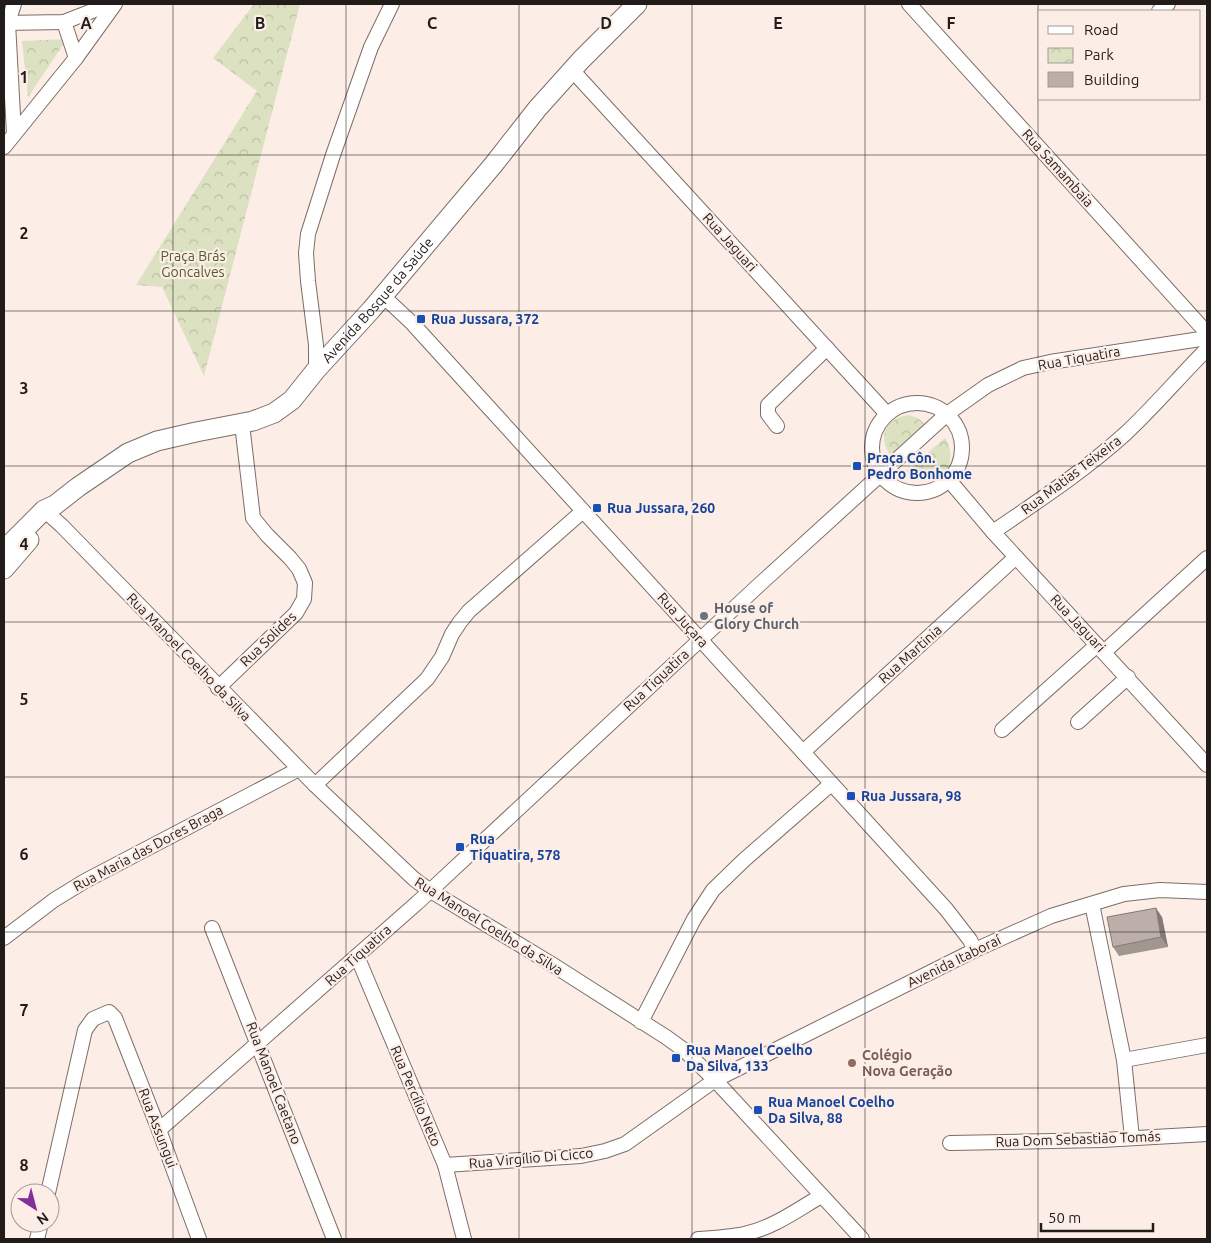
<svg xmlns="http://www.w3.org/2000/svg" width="1211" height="1243" viewBox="0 0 1211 1243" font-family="Ubuntu,sans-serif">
	<defs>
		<pattern id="park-crowns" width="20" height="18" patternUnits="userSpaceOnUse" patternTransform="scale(1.25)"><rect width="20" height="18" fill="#dbe1c1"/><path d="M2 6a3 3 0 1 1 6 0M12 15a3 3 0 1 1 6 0" fill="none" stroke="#bcc0a5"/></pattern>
	</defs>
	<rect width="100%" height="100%" fill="#fceee7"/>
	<!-- park -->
	<g fill="url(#park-crowns)">
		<path d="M254,4H300L204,376L162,287L136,285L257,91L213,58Z"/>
		<path d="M67,39L28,97L22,41Z"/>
		<path d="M909,415L918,418L925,424L890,455C877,435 886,418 909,415Z"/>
		<path d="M945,438C963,468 933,494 906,471Z"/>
	</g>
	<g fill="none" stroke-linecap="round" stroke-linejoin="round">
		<defs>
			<g id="street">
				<path d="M14,4L8,23L14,134"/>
				<path d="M909,4L1207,333"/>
				<path d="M1159,11L1168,4"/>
				<path d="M64,22L76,58"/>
				<path d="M4,23L64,22L110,4"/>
				<path d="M572,70L887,414"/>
				<path d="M4,147L76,58L115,4"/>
				<path d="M383,296L412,323L482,400L946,909L970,940L975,950"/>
				<path d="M316,370V345L308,281L306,253L308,234L333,155L371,47L392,4"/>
				<circle cx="917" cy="448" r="45"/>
				<path d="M777,426L768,414V405L827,348"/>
				<path d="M949,480L993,532L1207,765"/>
				<path d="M44,510L62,526L315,785L414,879L429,890L550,963L666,1037L684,1050L715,1080L862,1239"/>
				<path d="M993,532C1038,501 1084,471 1125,434C1153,408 1180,376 1207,349"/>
				<path d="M1104,652L1207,558"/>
				<path d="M218,688L296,613L304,599L305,583L299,569L290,558L267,535L253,518L242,424"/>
				<path d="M1078,722L1128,677"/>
				<path d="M1002,730L1097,645"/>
				<path d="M803,752L1016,557"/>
				<path d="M315,785L427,679L442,657L452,634L460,622L469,611L583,511"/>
				<path d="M1092,904L1124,1060L1132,1138"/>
				<path d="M212,928L334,1239"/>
				<path d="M4,938L54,900L85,881L299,769"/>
				<path d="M357,956L445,1165L464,1239"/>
				<path d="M641,1022L694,919L713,890L744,860L831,784"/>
				<path d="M1124,1060L1207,1045"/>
				<path d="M159,1130L417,903L759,585L947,414L988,385L1023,368L1050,362L1207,338"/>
				<path d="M950,1143L1102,1140L1207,1134"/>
				<path d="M445,1165L581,1156L605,1151L625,1144L715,1080L975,950L1051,916L1124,894L1160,890L1207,892"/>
				<path d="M48,1193L85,1030L93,1019L109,1012L115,1018L159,1130L199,1239"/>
				<path d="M37,1239L41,1223"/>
				<path d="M698,1239C713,1238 729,1237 744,1234C773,1228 797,1210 821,1196"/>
			</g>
			<g id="secondary">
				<path id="s1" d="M4,550L44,510L55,505L78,487L128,453L157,441L196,432L253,421L274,413L292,400L316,370L371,310L494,164L537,109L581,60L637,4"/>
				<path d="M4,569L29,540"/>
			</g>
		</defs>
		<!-- street casing -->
		<use href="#street" stroke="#7b6e68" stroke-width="16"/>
		<!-- secondary casing -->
		<use href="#secondary" stroke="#7b6e68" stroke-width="21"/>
		<!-- street -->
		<use href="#street" stroke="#fff" stroke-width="14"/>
		<!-- secondary -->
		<use href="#secondary" stroke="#fff" stroke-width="19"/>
	</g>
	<!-- wall -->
	<path fill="#a29690" d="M1162,917L1168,947L1119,956L1113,947Z"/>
	<!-- shaded-wall -->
	<path fill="#847a76" d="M1156,908L1162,917L1168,947L1161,937Z"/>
	<!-- building -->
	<path fill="#bcaea8" stroke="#847a76" d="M1156,908L1161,937L1113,947L1107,917Z"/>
	<!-- grid -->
	<path fill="none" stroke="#211c1a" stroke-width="1" stroke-opacity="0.55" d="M173,4V1239M346,4V1239M519,4V1239M692,4V1239M865,4V1239M1038,4V1239M4,155H1207M4,311H1207M4,466H1207M4,622H1207M4,777H1207M4,932H1207M4,1088H1207"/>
	<!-- markers -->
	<g fill="#1a4fb4" stroke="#fceee7" stroke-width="2">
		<rect x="416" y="314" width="10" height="10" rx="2.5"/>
		<rect x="852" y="461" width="10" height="10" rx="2.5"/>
		<rect x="592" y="503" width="10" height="10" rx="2.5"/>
		<rect x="846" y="791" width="10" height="10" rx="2.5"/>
		<rect x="455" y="842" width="10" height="10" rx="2.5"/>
		<rect x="671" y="1053" width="10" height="10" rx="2.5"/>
		<rect x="753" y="1105" width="10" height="10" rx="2.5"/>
	</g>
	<circle fill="#6b7280" stroke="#fceee7" stroke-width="2" cx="704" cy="616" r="5"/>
	<circle fill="#8d6e63" stroke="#fceee7" stroke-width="2" cx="852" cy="1063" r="5"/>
	<g text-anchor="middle" stroke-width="4.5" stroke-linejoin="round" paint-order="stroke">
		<!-- street labels -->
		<g font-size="14" fill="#211c1a" stroke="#fceee7">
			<text transform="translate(1058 168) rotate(48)" y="5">Rua Samambaia</text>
			<text transform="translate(730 242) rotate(48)" y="5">Rua Jaguari</text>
			<text dy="5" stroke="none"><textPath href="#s1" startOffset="464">Avenida Bosque da Saúde</textPath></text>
			<text transform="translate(1079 358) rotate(-10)" y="5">Rua Tiquatira</text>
			<text transform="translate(1071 475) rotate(-37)" y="5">Rua Matias Teixeira</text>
			<text transform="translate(683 620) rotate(48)" y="5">Rua Juçara</text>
			<text transform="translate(1078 623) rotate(47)" y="5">Rua Jaguari</text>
			<text transform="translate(268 639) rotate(-44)" y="5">Rua Solides</text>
			<text transform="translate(910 654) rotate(-42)" y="5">Rua Martinia</text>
			<text transform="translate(189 657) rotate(46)" y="5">Rua Manoel Coelho da Silva</text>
			<text transform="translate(656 680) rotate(-43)" y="5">Rua Tiquatira</text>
			<text transform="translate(148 848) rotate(-28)" y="5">Rua Maria das Dores Braga</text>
			<text transform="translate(489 926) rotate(32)" y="5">Rua Manoel Coelho da Silva</text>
			<text transform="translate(358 955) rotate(-42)" y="5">Rua Tiquatira</text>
			<text transform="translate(954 961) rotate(-26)" y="5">Avenida Itaboraí</text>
			<text transform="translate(274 1083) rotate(69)" y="5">Rua Manoel Caetano</text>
			<text transform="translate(416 1096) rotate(67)" y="5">Rua Percílio Neto</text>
			<text transform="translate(158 1128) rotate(69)" y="5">Rua Assungui</text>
			<text transform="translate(1078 1139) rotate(-2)" y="5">Rua Dom Sebastião Tomás</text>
			<text transform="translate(531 1158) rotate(-5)" y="5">Rua Virgílio Di Cicco</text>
		</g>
		<!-- park labels -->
		<g font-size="14" fill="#545c29" stroke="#fceee7">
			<text x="193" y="261">Praça Brás<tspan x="193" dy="16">Goncalves</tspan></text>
		</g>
		<!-- transit labels -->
		<g font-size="14" font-weight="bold" fill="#164399" stroke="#fceee7" text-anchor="start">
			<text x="431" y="324">Rua Jussara, 372</text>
			<text x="867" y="463">Praça Côn.<tspan x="867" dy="16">Pedro Bonhome</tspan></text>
			<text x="607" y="513">Rua Jussara, 260</text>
			<text x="861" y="801">Rua Jussara, 98</text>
			<text x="470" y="844">Rua<tspan x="470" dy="16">Tiquatira, 578</tspan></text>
			<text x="686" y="1055">Rua Manoel Coelho<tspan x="686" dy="16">Da Silva, 133</tspan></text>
			<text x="768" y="1107">Rua Manoel Coelho<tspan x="768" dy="16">Da Silva, 88</tspan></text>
		</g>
		<!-- worship labels -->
		<g font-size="14" font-weight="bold" fill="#5b616d" stroke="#fceee7" text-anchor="start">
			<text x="714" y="613">House of<tspan x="714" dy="16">Glory Church</tspan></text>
		</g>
		<!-- education labels -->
		<g font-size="14" font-weight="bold" fill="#785e54" stroke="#fceee7" text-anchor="start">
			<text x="862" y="1060">Colégio<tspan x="862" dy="16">Nova Geração</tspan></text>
		</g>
	</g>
	<g font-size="16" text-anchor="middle" font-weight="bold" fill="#211c1a" stroke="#fceee7" stroke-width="4.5" stroke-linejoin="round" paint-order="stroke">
		<text x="86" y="29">A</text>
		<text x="260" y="29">B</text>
		<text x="432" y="29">C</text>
		<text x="606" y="29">D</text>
		<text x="778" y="29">E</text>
		<text x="951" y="29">F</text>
		<text x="24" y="83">1</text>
		<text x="24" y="239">2</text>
		<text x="24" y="394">3</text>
		<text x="24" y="550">4</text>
		<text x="24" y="705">5</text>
		<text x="24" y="860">6</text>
		<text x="24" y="1016">7</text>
		<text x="24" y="1171">8</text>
	</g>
	<!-- border -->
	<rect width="1211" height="1243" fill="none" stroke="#211c1a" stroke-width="10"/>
	<!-- legend -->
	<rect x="1038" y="10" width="162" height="90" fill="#fceee7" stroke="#a49a95"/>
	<rect x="1048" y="26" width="25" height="8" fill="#ffffff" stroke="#a49a95"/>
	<text x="1084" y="35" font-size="15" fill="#211c1a">Road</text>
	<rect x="1048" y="48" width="25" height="15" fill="url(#park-crowns)" stroke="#a49a95"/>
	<text x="1084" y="60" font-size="15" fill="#211c1a">Park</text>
	<rect x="1048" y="72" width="25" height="15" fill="#bcaea8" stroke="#a49a95"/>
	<text x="1084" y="85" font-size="15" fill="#211c1a">Building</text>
	<!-- north arrow -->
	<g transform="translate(35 1208) rotate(144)"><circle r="24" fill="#fceee7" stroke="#a49a95"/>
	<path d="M0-4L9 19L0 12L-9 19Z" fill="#842e9c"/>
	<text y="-8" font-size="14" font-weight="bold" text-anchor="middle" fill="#211c1a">N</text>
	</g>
	<!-- scale -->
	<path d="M1041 1223v8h112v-8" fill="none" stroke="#211c1a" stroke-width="2.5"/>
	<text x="1048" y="1223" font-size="15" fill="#211c1a" stroke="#fceee7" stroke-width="4" paint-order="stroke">50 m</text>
</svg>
